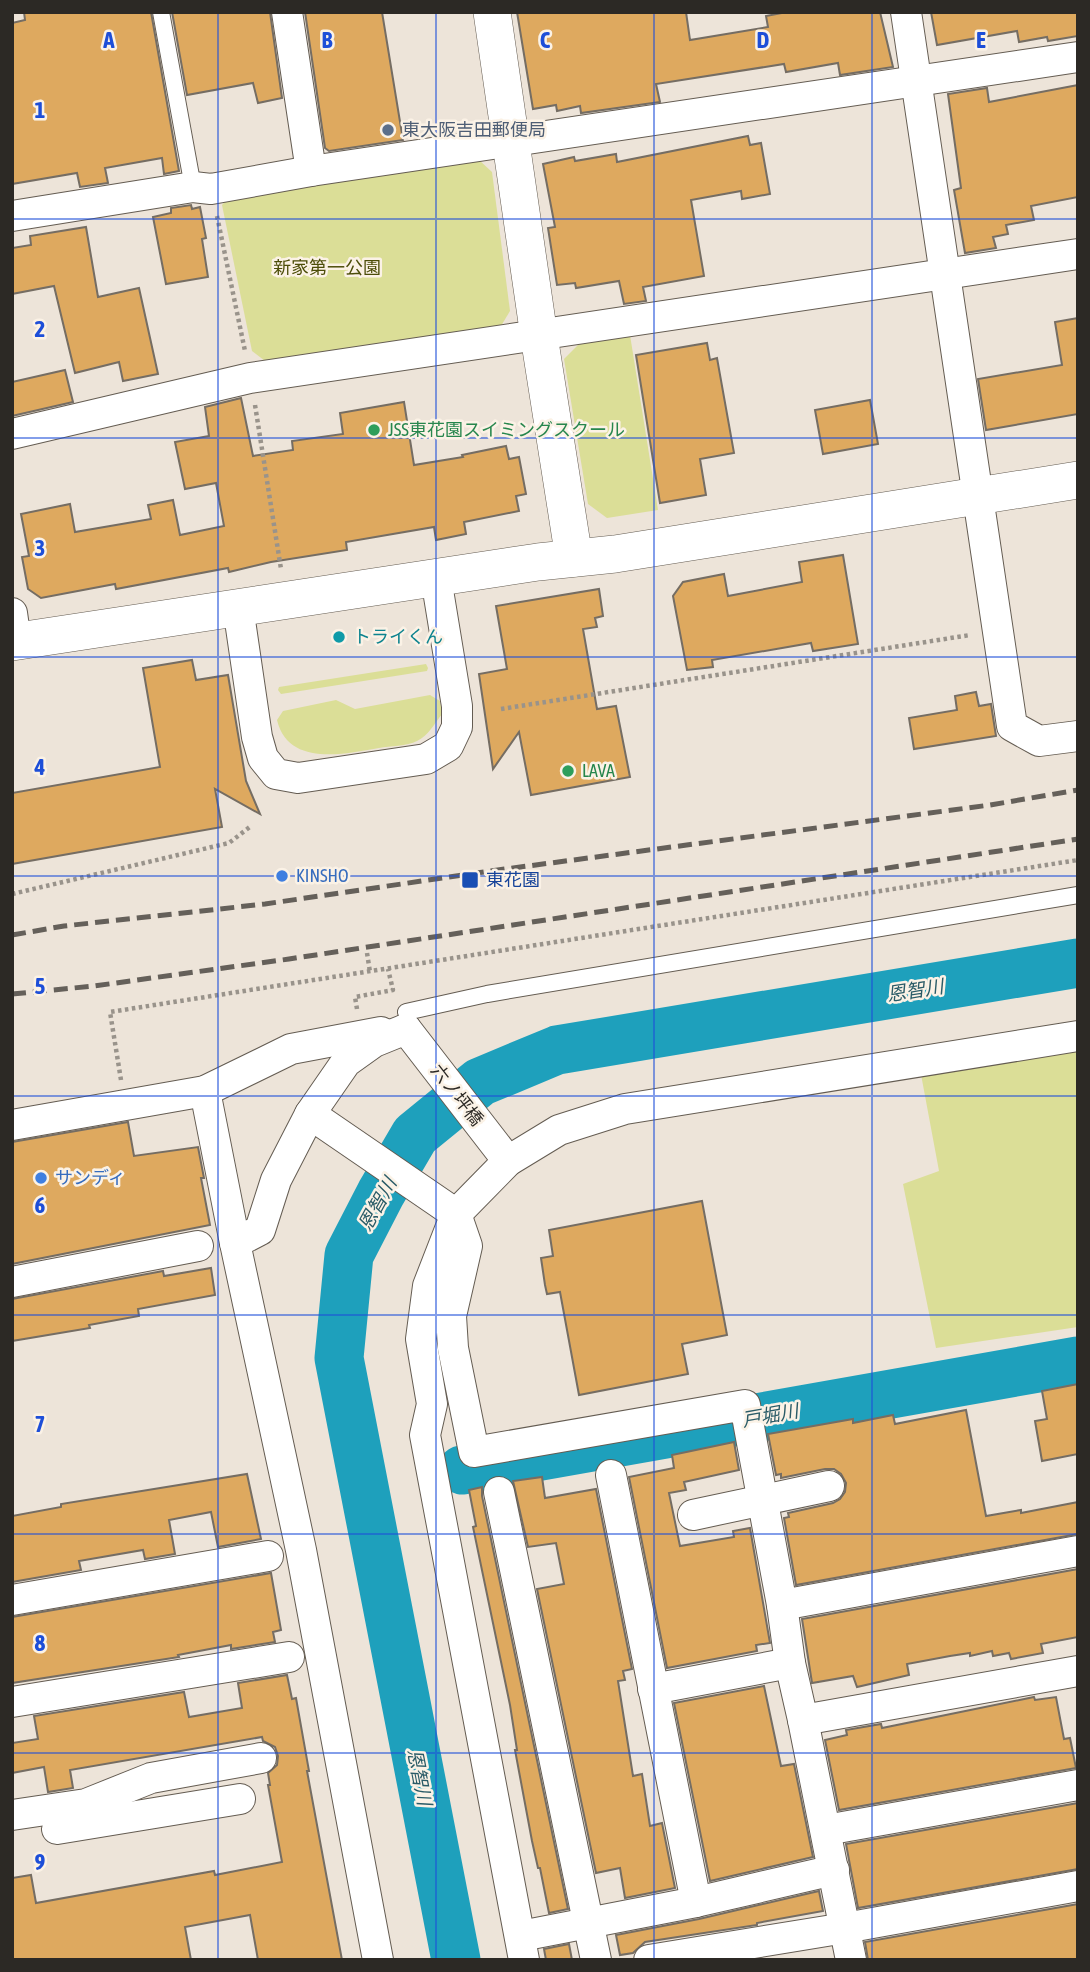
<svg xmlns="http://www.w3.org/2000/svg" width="1090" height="1972" viewBox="0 0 1090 1972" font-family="'Asap Condensed','Noto Sans JP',sans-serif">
	<rect width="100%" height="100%" fill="#ede4d9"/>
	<!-- green -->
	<g fill="#dbde97">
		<path d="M479,160L492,172L510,311L501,326L269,364L252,351L222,205L232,194Z"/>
		<path d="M630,335L658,510L607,518L588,504L564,359L580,343Z"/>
		<path d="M426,664L428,668L427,671L281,694L278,690L279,687Z"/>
		<path d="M430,695L440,701L442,714C435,723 428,736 417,741C407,746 390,746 379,748C345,754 288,767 277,720L283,711L336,700L355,709Z"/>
		<path d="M1078,1043V1327L936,1348L903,1184L939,1171L920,1069Z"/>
	</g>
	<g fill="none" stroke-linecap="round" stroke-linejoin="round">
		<!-- river -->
		<g stroke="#1ea0bc" stroke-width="49">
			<path d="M462,1470L1078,1361"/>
			<path d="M456,1960L339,1358L349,1255L381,1193L415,1135L480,1082L557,1050L1078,963"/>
		</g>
	</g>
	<!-- building -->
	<g fill="#dea95f" stroke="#756d63" stroke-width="2">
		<path d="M24,12H151L179,171L164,174L162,158L105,168L108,183L80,187L77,173L12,184V23L25,20Z"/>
		<path d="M172,12H270L282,98L258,103L253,83L187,95Z"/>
		<path d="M305,12H382L403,140L329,151L325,148Z"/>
		<path d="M517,12H686L690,40L768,27L766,16L787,12H880L893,67L840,75L838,63L786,72L784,64L656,84L660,102L581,113L580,106L557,111L556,105L533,109Z"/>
		<path d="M931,12H1078V36L1048,41L1047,37L1019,42L1017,31L937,45Z"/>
		<path d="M1078,85V197L1031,206L1034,220L1006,225L1008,234L993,237L996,248L965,253L954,190L961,188L948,94L987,88L989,102Z"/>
		<path d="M748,136L750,145L761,143L770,194L742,199L741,191L691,200L704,276L643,287L646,301L624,304L619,281L576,288L575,283L557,285L548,228L555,227L543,164L574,157L575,161L616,154L617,162Z"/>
		<path d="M191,205L192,209L200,207L206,238L202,239L208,277L166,284L153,217L171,213V208Z"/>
		<path d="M86,227L98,297L139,288L158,374L123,381L119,362L75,373L54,286L12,294V248L31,245L30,236Z"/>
		<path d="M1078,318V414L986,430L978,379L1062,365L1055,322Z"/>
		<path d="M707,343L710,360L717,358L734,453L700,459L706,495L660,503L636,355Z"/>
		<path d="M65,370L73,402L12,416V382Z"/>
		<path d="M241,398L253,456L293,450L292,441L343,434L340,413L404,402L414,465L463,457L462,455L506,446L509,459L519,457L526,494L516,496L519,511L464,522L466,534L436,540L434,527L346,542L347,550L271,562L229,572L228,568L116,589L115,584L41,598L28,589L22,557L29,556L21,514L70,504L75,532L151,519L148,505L173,500L180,535L224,526L216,483L185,489L175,442L209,436L205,407Z"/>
		<path d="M870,400L878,444L823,454L815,410Z"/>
		<path d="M843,555L858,644L813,651L811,643L712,660L713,667L687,670L673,596L683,582L724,574L728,596L802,582L799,562Z"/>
		<path d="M599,589L603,616L595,618L597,627L583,629L597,709L616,706L630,777L531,795L519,732L493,769L479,674L507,669L496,606Z"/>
		<path d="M192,660L196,680L228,675L246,781L260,814L215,789L222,827L12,864V793L160,767L143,668Z"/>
		<path d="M976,692L979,706L991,704L996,736L914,749L909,718L957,710L955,696Z"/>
		<path d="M128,1122L134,1156L198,1147L204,1178H201L210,1225L12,1264V1142Z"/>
		<path d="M702,1201L727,1335L682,1344L688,1374L579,1395L560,1292L547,1294L545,1285L541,1258L553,1256L549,1230Z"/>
		<path d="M211,1268L215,1295L138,1309L139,1316L89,1325L90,1328L12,1341V1299L163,1271L164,1276Z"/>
		<path d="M1078,1384V1454L1042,1461L1035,1421L1047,1419L1042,1391Z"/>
		<path d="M966,1410L986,1516L1021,1510V1513L1078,1502V1534L796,1585L784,1518L789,1517L788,1513L833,1503L840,1499L845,1492L846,1483L841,1474L834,1469H825L781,1478V1474L776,1475L768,1434L853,1419V1423L893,1415L895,1424Z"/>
		<path d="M734,1442L739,1470L684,1482L686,1490L669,1493L680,1546L734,1537L733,1531L750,1528L770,1643L756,1645L757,1651L667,1668L629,1477L674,1468L672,1455Z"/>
		<path d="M247,1474L261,1539L218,1547L211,1512L169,1520L175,1554L145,1559L143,1550L79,1561L81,1570L12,1582V1516L61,1507V1504Z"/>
		<path d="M542,1477L545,1498L596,1489L632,1669L623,1671L625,1680L618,1681L633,1776L642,1774L650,1826L662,1823L675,1888L625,1898L620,1868L596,1873L537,1589L564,1584L556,1543L528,1547L513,1481Z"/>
		<path d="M482,1487V1496L568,1909L549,1913L540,1868H538L532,1841L515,1750H517L510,1705L473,1527L476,1526L469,1490Z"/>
		<path d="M1078,1569V1637L1041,1644L1043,1653L1011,1659L1009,1653L993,1656L992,1651L970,1656V1653L950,1656L907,1664L909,1675L857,1687L853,1676L812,1683L802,1619Z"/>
		<path d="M271,1573L281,1630L273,1632L275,1642L231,1649V1645L178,1655L179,1657L12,1683V1617Z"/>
		<path d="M287,1675L292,1699L296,1698L309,1771H307L342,1960H258L250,1915L185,1927L191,1960H12V1878L31,1875L36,1903L214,1871L215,1875L282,1862L268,1785H270L268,1773L277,1765L278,1756L275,1747L263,1741L262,1737L70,1770L73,1788L48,1792L44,1767L12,1773V1743L38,1739L34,1716L184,1692L189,1717L242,1708L238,1683Z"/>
		<path d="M764,1686L781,1766L794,1764L813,1857L710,1881L674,1703Z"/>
		<path d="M1034,1697L1035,1700L1056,1697L1064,1739L1070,1738L1076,1768L839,1810L825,1740L847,1735L846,1730L881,1724L882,1728Z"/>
		<path d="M1078,1803V1869L858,1908L846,1844Z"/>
		<path d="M819,1891L823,1911L757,1923V1925L645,1942L633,1953L620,1955L616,1935L699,1919Z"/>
		<path d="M1078,1904V1960H868L865,1942Z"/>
		<path d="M569,1944L572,1960H546L544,1949Z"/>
	</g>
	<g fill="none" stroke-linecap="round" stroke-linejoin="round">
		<defs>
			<g id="service">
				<path d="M161,12L193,187"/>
				<path d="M406,1012L487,994L1078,895"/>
			</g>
			<g id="minor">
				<path d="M287,12L311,171"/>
				<path d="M906,12L1012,726L1039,741L1078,736"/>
				<path d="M12,216L193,187L211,189L311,171L1078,57"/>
				<path d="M12,434L250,378L1078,254"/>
				<path d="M238,607L257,737L263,758L276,774L298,778L426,759L448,746L457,727V706L436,578"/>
				<path d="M12,613L16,641"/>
				<path d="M406,1029L508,1161"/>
				<path d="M205,1091L235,1243"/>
				<path d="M310,1114L456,1214L467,1246L451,1316L453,1348L474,1452L745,1405L782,1605L790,1663L803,1720L851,1960"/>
				<path d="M12,1125L205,1091L291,1049L381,1032"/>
				<path d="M12,1282L198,1246"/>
				<path d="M611,1475L696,1902"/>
				<path d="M499,1492L596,1960"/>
				<path d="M693,1515L829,1486"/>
				<path d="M12,1600L268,1556"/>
				<path d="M782,1605L1078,1551"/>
				<path d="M653,1689L790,1663"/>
				<path d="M12,1702L289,1657"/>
				<path d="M803,1720L1078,1671"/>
				<path d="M12,1815L86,1804L151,1778L261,1758"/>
				<path d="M57,1829L240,1799"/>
				<path d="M826,1830L1078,1785"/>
				<path d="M521,1936L696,1902L834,1870"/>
				<path d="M378,1960L301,1550L235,1243L260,1230L276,1180L310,1114L346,1062L374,1042L406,1029"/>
				<path d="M524,1960L425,1435L432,1404L421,1339L428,1286L456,1214L508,1161L559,1130L625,1109L1078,1036"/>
				<path d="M649,1960L845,1928L1078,1886"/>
			</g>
			<g id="tertiary">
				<path d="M492,12L539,336L574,558"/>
				<path d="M12,642L538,562L615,554L1078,480"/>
			</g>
		</defs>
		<!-- service casing -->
		<use href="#service" stroke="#645c52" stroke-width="18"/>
		<!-- minor casing -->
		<use href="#minor" stroke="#645c52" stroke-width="32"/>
		<!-- tertiary casing -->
		<use href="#tertiary" stroke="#645c52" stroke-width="38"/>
		<!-- path -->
		<g stroke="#99938b" stroke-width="4.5" stroke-dasharray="3.5 3.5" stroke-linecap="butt">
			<path d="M217,216L245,351"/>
			<path d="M255,405L281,569"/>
			<path d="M501,709L970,635"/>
			<path d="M12,894L229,843L251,826"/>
			<path d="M367,953L370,972"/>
			<path d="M357,1009L355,997L393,990L388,969"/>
			<path d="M121,1080L110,1012L1078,860"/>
		</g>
		<!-- service -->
		<use href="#service" stroke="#fff" stroke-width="16"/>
		<!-- minor -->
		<use href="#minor" stroke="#fff" stroke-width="30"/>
		<!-- tertiary -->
		<use href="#tertiary" stroke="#fff" stroke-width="37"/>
		<!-- rail -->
		<g stroke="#65605a" stroke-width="5" stroke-dasharray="14 7" stroke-linecap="butt">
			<path d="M12,935L64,926L265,904L490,871L990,805L1078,790"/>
			<path d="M12,994L94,986L289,959L1078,839"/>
		</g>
	</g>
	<!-- grid -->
	<path fill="none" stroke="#1d4ed8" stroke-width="2" stroke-opacity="0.55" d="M218,12V1960M436,12V1960M654,12V1960M872,12V1960M12,219H1078M12,438H1078M12,657H1078M12,876H1078M12,1096H1078M12,1315H1078M12,1534H1078M12,1753H1078"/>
	<!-- markers -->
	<circle fill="#5c6f8a" stroke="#fbf2e6" stroke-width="2.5" cx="388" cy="130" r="7"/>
	<g fill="#2e9e5b" stroke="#fbf2e6" stroke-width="2.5">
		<circle cx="374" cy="430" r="7"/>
		<circle cx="568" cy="771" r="7"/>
	</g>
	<circle fill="#0f9aa8" stroke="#fbf2e6" stroke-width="2.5" cx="339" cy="637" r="7"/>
	<g fill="#3f7fe0" stroke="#fbf2e6" stroke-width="2.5">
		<circle cx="282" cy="876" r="7"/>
		<circle cx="41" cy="1178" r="7"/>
	</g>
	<rect fill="#1a4fb4" stroke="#fbf2e6" stroke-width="2.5" x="461" y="871" width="18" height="18" rx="3.5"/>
	<g text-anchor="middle" stroke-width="5" stroke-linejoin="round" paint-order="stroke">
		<!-- service labels -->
		<g font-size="18" fill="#4e5e75" stroke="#fbf2e6" text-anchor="start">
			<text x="402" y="136">東大阪吉田郵便局</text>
		</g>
		<!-- park labels -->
		<g font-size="18" fill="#4c4d08" stroke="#fbf2e6">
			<text x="327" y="274">新家第一公園</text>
		</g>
		<!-- leisure labels -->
		<g font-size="18" fill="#27864d" stroke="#fbf2e6" text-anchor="start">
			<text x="388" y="436">JSS東花園スイミングスクール</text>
			<text x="582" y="777">LAVA</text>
		</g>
		<!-- culture labels -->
		<g font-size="18" fill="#0d838f" stroke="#fbf2e6" text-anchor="start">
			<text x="353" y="643">トライくん</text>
		</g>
		<!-- shop labels -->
		<g font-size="18" fill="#366cbe" stroke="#fbf2e6" text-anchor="start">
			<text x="296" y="882">KINSHO</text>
			<text x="55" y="1184">サンディ</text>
		</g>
		<!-- transit labels -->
		<g font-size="18" fill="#164399" stroke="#fbf2e6" text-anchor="start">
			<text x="486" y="886">東花園</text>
		</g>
		<!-- street labels -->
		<g font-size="18" fill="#2c2925" stroke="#fbf2e6">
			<text transform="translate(457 1095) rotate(52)" y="6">六ノ坪橋</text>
		</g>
		<!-- water labels -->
		<g font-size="19" font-style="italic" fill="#2a5b67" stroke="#fbf2e6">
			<text transform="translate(915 990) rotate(-9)" y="7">恩智川</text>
			<text transform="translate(377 1204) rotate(-61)" y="7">恩智川</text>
			<text transform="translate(770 1415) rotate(-10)" y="7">戸堀川</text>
			<text transform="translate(420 1777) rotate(79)" y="7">恩智川</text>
		</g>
	</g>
	<g font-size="23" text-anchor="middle" font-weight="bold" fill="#1d4ed8" stroke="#fbf2e6" stroke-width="5" stroke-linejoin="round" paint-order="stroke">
		<text x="109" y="48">A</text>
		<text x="327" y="48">B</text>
		<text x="545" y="48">C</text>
		<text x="763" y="48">D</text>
		<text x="981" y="48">E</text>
		<text x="40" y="118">1</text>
		<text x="40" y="337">2</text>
		<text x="40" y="556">3</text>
		<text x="40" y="775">4</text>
		<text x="40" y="994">5</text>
		<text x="40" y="1213">6</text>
		<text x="40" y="1432">7</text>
		<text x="40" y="1651">8</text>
		<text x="40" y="1870">9</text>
	</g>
	<!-- border -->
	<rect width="1090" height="1972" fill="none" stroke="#2c2925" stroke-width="28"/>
</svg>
